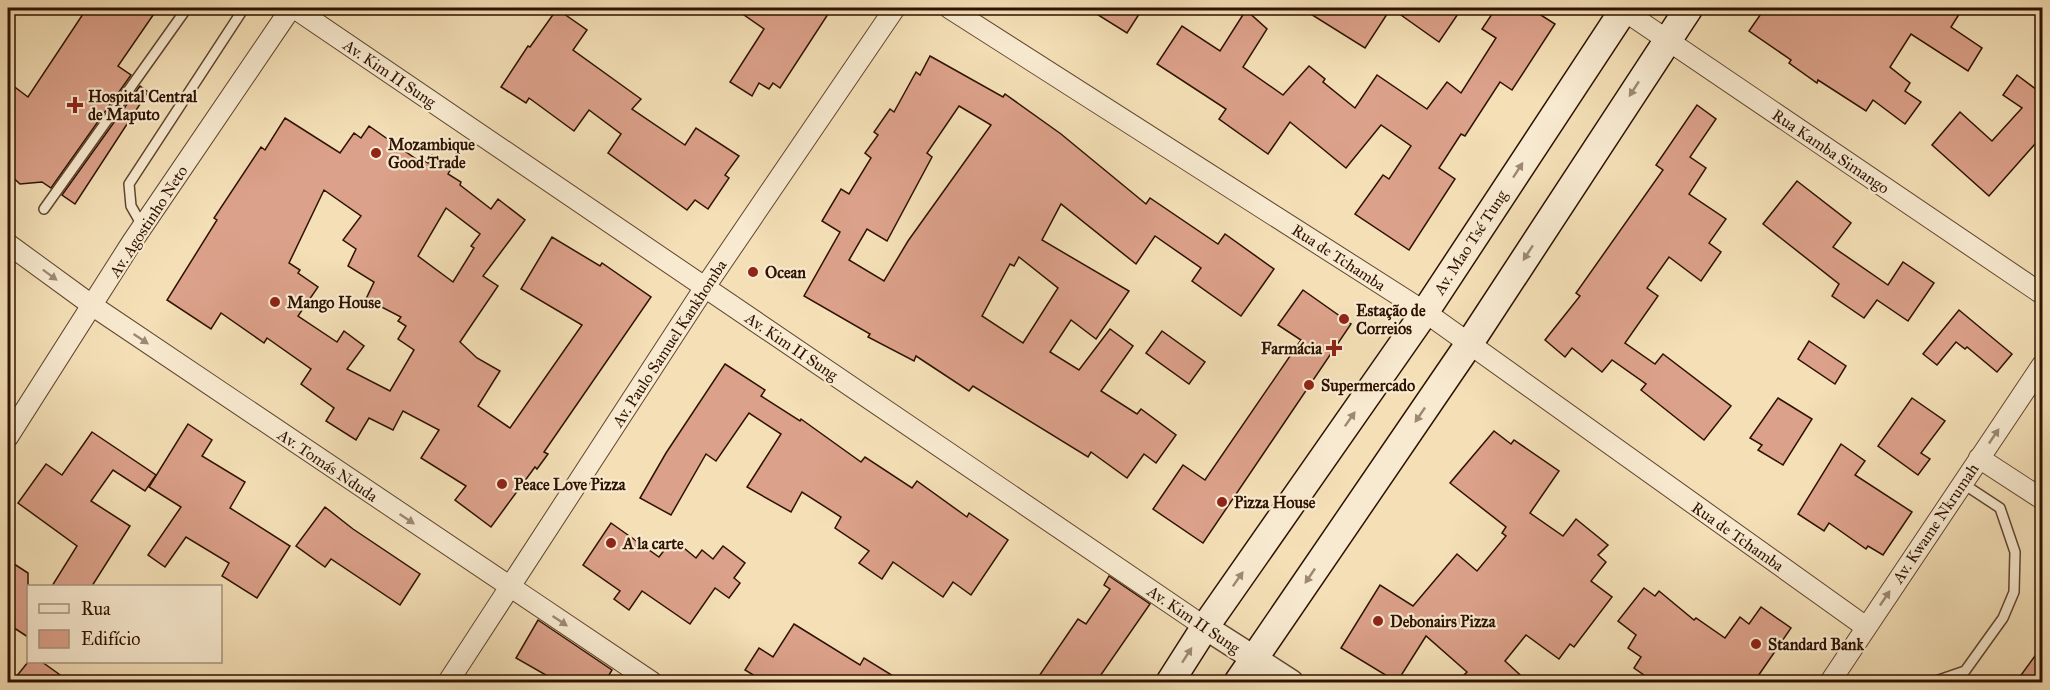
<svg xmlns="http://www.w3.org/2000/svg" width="2050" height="690" viewBox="0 0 2050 690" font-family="'IM FELL Great Primer',serif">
	<rect width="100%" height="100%" fill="#f4dfb6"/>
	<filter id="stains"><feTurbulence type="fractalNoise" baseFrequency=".00333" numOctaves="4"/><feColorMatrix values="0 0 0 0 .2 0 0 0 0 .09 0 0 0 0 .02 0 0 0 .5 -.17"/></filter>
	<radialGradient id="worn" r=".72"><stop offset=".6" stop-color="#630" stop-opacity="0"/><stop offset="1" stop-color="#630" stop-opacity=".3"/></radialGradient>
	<!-- building -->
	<g fill="#dca18a" stroke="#2e1200" stroke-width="1.5" fill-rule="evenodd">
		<path d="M87,8H158L118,66L131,75L51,188L42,182L20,184L8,173V82L28,97Z"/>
		<path d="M734,8H832L780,88L773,83L769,89L759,83L752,96L730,82L764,29Z"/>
		<path d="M1087,8H1143L1127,33Z"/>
		<path d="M1301,8H1462L1439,42L1391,8L1365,48Z"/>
		<path d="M1496,8H1530L1555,24L1512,90L1500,82L1465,136L1461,134L1439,168L1455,179L1409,250L1355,214L1383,175L1389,179L1411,146L1381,125L1346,168L1290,122L1268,154L1219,119L1226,109L1157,64L1182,26L1220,51L1246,10L1267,29L1243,67L1283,95L1309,66L1325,79L1323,82L1355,108L1377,75L1427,109L1447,82L1461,93L1496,38L1482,29Z"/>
		<path d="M1765,8H1963L1951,27L1982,48L1968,71L1911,34L1890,67L1910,83L1905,91L1921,102L1905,124L1873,100L1866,111L1818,80L1817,83L1789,63L1791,60L1749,31Z"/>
		<path d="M557,9L587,30L573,50L641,99L632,109L685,145L696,128L739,156L725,175L729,178L708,209L695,200L687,210L608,153L621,134L589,110L574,131L529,98L526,103L501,87L528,46L530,47Z"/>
		<path d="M930,56L1003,97L1005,94L1061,134L1146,204L1150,198L1218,244L1225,234L1274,269L1241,316L1192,281L1201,268L1155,236L1136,264L1061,204L1042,240L1129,291L1096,339L1071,320L1050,352L1079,370L1110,329L1133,346L1101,391L1137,414L1141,409L1176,435L1156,463L1144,454L1127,478L1091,452L1088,457L973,386L969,391L916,356L914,361L868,337L870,334L804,296L840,232L822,221L841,189L849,194L871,158L865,153L878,135L874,132L890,109L894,112L916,72L920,75ZM959,106L991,125L908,241L884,281L849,260L867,229L887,241L932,157L927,153ZM1019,257L1058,288L1023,343L982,316L1010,264L1014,266Z"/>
		<path d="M2017,75L2037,90L2043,84V135L1989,196L1932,145L1960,112L1992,141L2022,108L2003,95Z"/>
		<path d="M140,86L148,92L75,204L62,195Z"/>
		<path d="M1697,105L1716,119L1690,157L1706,168L1689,194L1726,219L1709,243L1721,252L1701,281L1669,257L1647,288L1658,296L1625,343L1655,364L1663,354L1731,406L1704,440L1641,390L1646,384L1612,360L1602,372L1572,348L1565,357L1545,340L1580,296L1576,293L1663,170L1656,165Z"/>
		<path d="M285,118L340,153L354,133L361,138L369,126L419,161L421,159L428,163L432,155L452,167L448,174L461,182L460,185L491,209L498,199L525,220L483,276L498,286L460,342L477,358L500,371L478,406L510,428L582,325L521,289L552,237L600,266L602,263L651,297L544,452L548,454L537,469L535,467L491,527L455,500L466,486L421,458L439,430L403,411L393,430L369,418L356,440L326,421L334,408L301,384L311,369L267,338L264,343L221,313L211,329L167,300L217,220L214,218L261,147L265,150ZM324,190L361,216L343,240L356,249L348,266L374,282L366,299L401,317L398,321L406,326L398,339L414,350L390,391L347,369L364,346L344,331L337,342L298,316L318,287L298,273L300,270L289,263ZM446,208L480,234L471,246L474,248L453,282L418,256Z"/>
		<path d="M1797,181L1851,223L1833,247L1888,285L1903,262L1934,283L1908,321L1877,300L1864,318L1832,296L1839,284L1763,224Z"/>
		<path d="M1303,290L1351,324L1203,543L1153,509L1183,465L1205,480L1301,340L1278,325Z"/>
		<path d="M1959,310L2012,354L1997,372L1967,347L1965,349L1956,342L1937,365L1923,354Z"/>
		<path d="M1162,331L1205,362L1189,384L1146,353Z"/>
		<path d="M1809,341L1846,366L1835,384L1798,359Z"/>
		<path d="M725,364L765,390L761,396L800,421L801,419L861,462L865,457L912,488L917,481L967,517L969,513L1008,540L971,595L953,582L943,597L893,562L882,579L859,563L869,551L835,528L841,517L802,492L791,512L747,487L781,434L749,413L716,461L706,454L671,515L640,498L666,453Z"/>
		<path d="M1778,398L1812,419L1783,465L1758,450L1762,445L1750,438Z"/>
		<path d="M1912,398L1945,421L1921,453L1930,459L1918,475L1878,446Z"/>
		<path d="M188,424L212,440L202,456L245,482L230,508L290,546L257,598L222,576L229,563L186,537L165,567L148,555L181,507L149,487Z"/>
		<path d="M1494,431L1511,444L1514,440L1559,471L1530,513L1563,536L1576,519L1608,545L1598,555L1606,562L1591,581L1612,597L1574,647L1570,644L1559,659L1526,635L1505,661L1528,682H1457L1467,672L1426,636L1397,682L1341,648L1380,585L1413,606L1457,554L1477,571L1506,536L1502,533L1506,527L1450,483Z"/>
		<path d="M92,432L156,475L145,491L113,470L91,501L130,526L92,586H52L77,546L18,503L46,464L62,475Z"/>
		<path d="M1841,444L1865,461L1855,475L1912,512L1883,555L1868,546L1866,549L1829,523L1824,531L1798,514Z"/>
		<path d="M325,507L353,529L420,574L400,605L331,559L325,567L296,546Z"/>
		<path d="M611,523L659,557L673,539L696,558L702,550L713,559L723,546L745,563L734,578L740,583L729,598L715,588L690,624L642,591L629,610L614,599L620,591L583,565Z"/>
		<path d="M8,560L28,573V637L8,624Z"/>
		<path d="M1109,576L1150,604L1096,682H1035L1078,619L1086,624L1110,589L1104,585Z"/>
		<path d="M1644,588L1655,596L1659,591L1694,620L1696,618L1725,638L1740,617L1749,624L1761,607L1791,628L1754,682H1654L1634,668L1641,657L1628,648L1636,635L1618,621Z"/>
		<path d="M538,620L612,670L605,682H558L516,658Z"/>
		<path d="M794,624L860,665L864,658L903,682H765L745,670L759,648L773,657Z"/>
		<path d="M2043,645V682H2016Z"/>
		<path d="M28,662H42L70,682H12Z"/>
	</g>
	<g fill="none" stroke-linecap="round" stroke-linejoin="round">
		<defs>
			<g id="service">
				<path d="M44,209L187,8"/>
				<path d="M143,227L131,206L129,184L244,8"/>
				<path d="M1933,682L1965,671L2003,618L2014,592L2015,552L2000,508L1962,483"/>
			</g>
			<g id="minor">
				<path d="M294,8L1205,627"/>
				<path d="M949,8L1425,312L1866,627"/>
				<path d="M1620,8L2042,294"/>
				<path d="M8,244L93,306L652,682"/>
				<path d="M8,437L132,242L291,8"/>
				<path d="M1979,458L2042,499"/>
				<path d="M448,682L705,287L895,8"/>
				<path d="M1830,682L2042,365"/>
			</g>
			<path id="tertiary" d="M1205,627L1291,682"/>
			<g id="secondary">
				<path d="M1170,682L1205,627L1425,312L1625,8"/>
				<path d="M1238,682L1469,344L1689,8"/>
			</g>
		</defs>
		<!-- service casing -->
		<use href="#service" stroke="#60452e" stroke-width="12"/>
		<!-- minor casing -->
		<use href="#minor" stroke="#60452e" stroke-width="22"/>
		<!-- tertiary casing -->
		<use href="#tertiary" stroke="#60452e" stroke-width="27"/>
		<!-- secondary casing -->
		<use href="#secondary" stroke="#2e1200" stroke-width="30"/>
		<!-- service -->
		<use href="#service" stroke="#f8ead0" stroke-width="9"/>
		<!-- minor -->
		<use href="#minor" stroke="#f8ead0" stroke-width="20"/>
		<!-- tertiary -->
		<use href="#tertiary" stroke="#f8ead0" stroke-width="24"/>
		<!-- secondary -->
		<use href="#secondary" stroke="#f8ead0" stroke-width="27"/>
	</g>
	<!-- one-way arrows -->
	<defs><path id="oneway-solid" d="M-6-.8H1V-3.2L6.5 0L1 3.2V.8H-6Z" transform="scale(1.5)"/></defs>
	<g fill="#9d8972">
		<use href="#oneway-solid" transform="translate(1634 89) rotate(123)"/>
		<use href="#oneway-solid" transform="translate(1518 170) rotate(-57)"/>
		<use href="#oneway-solid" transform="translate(1528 253) rotate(123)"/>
		<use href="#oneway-solid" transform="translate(50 275) rotate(37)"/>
		<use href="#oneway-solid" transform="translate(141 339) rotate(34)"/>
		<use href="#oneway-solid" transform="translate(1420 415) rotate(124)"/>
		<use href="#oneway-solid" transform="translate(1350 419) rotate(-55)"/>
		<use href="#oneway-solid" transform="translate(1994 436) rotate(-56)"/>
		<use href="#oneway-solid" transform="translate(407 519) rotate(34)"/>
		<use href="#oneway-solid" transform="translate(1310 576) rotate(124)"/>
		<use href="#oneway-solid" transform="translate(1238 579) rotate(-55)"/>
		<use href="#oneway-solid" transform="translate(1885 598) rotate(-56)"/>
		<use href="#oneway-solid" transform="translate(560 621) rotate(34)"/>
		<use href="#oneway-solid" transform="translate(1187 655) rotate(-57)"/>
	</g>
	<!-- markers -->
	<g fill="#8f2418" stroke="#f8ead0" stroke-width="2">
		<path d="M72 96h6v6h6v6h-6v6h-6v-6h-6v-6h6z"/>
		<circle cx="376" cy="153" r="6"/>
		<circle cx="753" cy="272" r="6"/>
		<circle cx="275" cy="302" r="6"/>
		<circle cx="1344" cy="319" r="6"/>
		<path d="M1331 339h6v6h6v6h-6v6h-6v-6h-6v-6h6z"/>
		<circle cx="1309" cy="385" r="6"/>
		<circle cx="502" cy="484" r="6"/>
		<circle cx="1222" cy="502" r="6"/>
		<circle cx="611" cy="543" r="6"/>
		<circle cx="1378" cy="621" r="6"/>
		<circle cx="1756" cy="644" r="6"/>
	</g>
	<g text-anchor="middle" stroke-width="4.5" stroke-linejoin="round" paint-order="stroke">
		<!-- street labels -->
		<g font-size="16" fill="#2e1200" stroke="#f8ead0">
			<text transform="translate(390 73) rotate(34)" y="6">Av. Kim II Sung</text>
			<text transform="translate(1831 151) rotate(34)" y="6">Rua Kamba Simango</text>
			<text transform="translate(148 221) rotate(-57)" y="6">Av. Agostinho Neto</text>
			<text transform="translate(1470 242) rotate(-57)" y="6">Av. Mao Tsé Tung</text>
			<text transform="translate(1339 257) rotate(33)" y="6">Rua de Tchamba</text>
			<text transform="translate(669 343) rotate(-57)" y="6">Av. Paulo Samuel Kankhomba</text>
			<text transform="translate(792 346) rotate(34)" y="6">Av. Kim II Sung</text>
			<text transform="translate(328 465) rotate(34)" y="6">Av. Tomás Nduda</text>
			<text transform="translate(1935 523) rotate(-56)" y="6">Av. Kwame Nkrumah</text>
			<text transform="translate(1738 536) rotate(35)" y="6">Rua de Tchamba</text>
			<text transform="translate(1194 619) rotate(34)" y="6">Av. Kim II Sung</text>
		</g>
		<!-- poi labels -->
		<g font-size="16" font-weight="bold" fill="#2e1200" stroke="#f8ead0" text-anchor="start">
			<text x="88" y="102">Hospital Central<tspan x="88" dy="18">de Maputo</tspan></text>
			<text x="388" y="150">Mozambique<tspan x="388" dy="18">Good Trade</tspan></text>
			<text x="765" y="278">Ocean</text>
			<text x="287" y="308">Mango House</text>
			<text x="1356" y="316">Estação de<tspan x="1356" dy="18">Correios</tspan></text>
			<text x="1322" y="354" text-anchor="end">Farmácia</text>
			<text x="1321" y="391">Supermercado</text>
			<text x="514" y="490">Peace Love Pizza</text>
			<text x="1234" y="508">Pizza House</text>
			<text x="623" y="549">A la carte</text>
			<text x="1390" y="627">Debonairs Pizza</text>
			<text x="1768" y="650">Standard Bank</text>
		</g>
	</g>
	<!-- margin -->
	<rect width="2050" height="690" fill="none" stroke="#f4dfb6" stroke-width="30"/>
	<rect x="9" y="9" width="2032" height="672" fill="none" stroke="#2e1200" stroke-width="3"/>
	<rect x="15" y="15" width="2020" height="660" fill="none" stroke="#2e1200" stroke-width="1.5"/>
	<!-- legend -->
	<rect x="27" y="585" width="195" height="78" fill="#f8ead0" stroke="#a7947d" stroke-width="1.5"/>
	<rect x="39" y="604" width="30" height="9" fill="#f8ead0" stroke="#a7947d" stroke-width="1.5"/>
	<text x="81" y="615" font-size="18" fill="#2e1200">Rua</text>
	<rect x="39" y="630" width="30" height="18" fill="#dca18a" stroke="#a7947d" stroke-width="1.5"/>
	<text x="81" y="645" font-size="18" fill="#2e1200">Edifício</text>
	<rect width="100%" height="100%" filter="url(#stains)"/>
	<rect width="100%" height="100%" fill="url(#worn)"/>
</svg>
